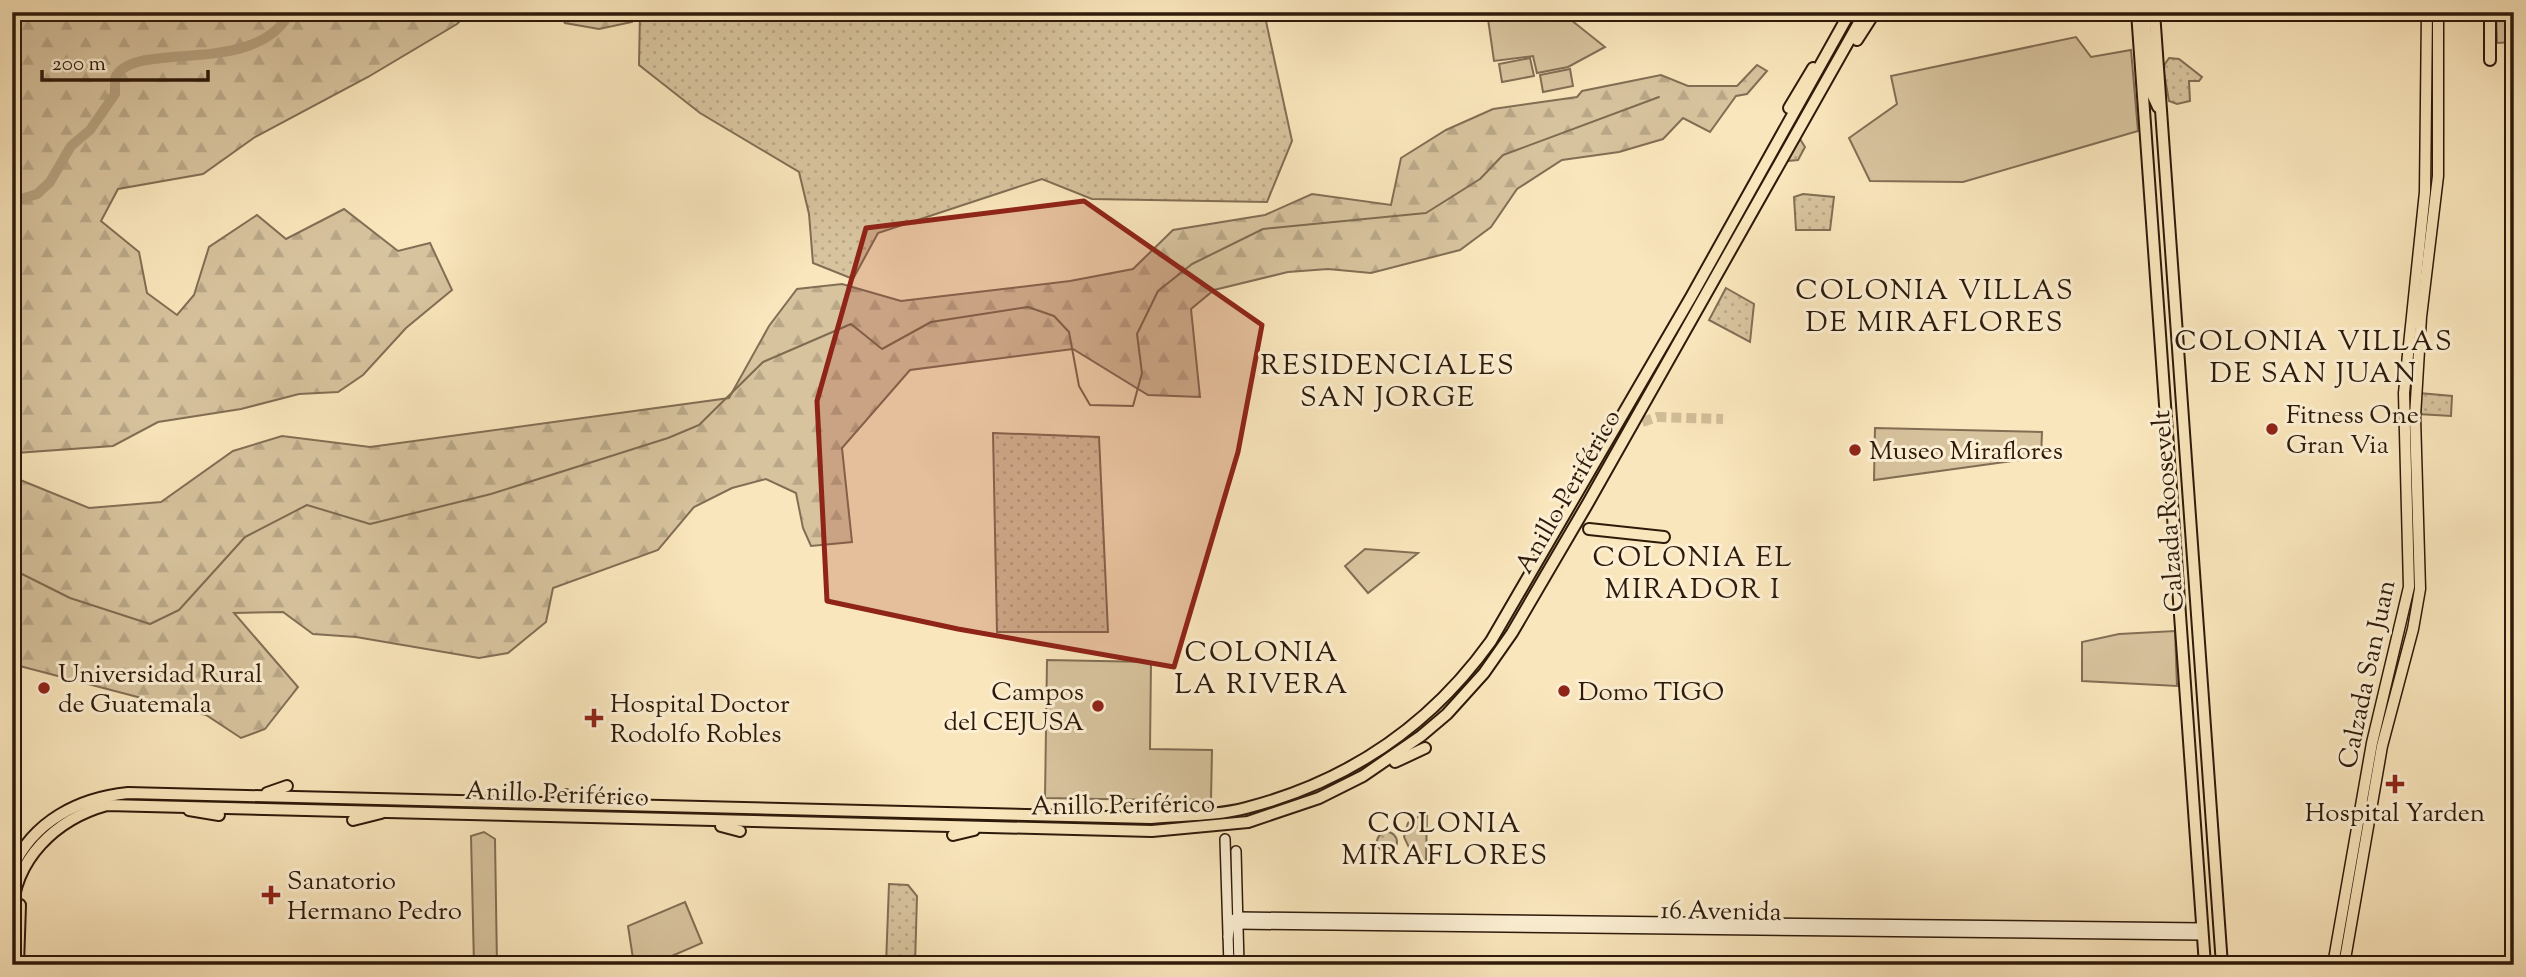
<svg xmlns="http://www.w3.org/2000/svg" width="2526" height="977" viewBox="0 0 2526 977" font-family="'Sorts Mill Goudy',serif">
	<defs>
		<pattern id="grass-dots" width="8" height="8" patternUnits="userSpaceOnUse" patternTransform="scale(1.75)"><rect width="8" height="8" fill="#d7c39e"/><path d="M2 2h.1M6 6h.1" fill="none" stroke="#b9a787" stroke-width="1.8" stroke-linecap="round"/></pattern>
		<pattern id="forest-firs" width="22" height="20" patternUnits="userSpaceOnUse" patternTransform="scale(1.75)"><rect width="22" height="20" fill="#d7c39e"/><path d="M5 1l3.5 6h-7zM16 11l3.5 6h-7z" fill="#b9a787"/></pattern>
	</defs>
	<rect width="100%" height="100%" fill="#fae6bc"/>
	<filter id="stains"><feTurbulence type="fractalNoise" baseFrequency=".00286" numOctaves="4"/><feColorMatrix values="0 0 0 0 .2 0 0 0 0 .09 0 0 0 0 .02 0 0 0 .5 -.17"/></filter>
	<radialGradient id="worn" r=".72"><stop offset=".6" stop-color="#630" stop-opacity="0"/><stop offset="1" stop-color="#630" stop-opacity=".3"/></radialGradient>
	<!-- grass -->
	<g fill="url(#grass-dots)" stroke="#826e54" stroke-width="2">
		<path d="M640,12H1264L1292,141L1267,202L1092,199L1042,179L878,233L853,279L813,263L809,214L799,172L700,113L639,65Z"/>
		<path d="M2169,58L2179,59L2202,77L2199,81H2189L2190,101L2177,104L2169,101L2163,67Z"/>
		<path d="M1800,139L1805,147L1798,160L1787,161Z"/>
		<path d="M1803,194L1834,197L1830,230H1796L1794,197Z"/>
		<path d="M1726,288L1754,304L1750,342L1709,320Z"/>
		<path d="M2419,393L2452,396L2451,416L2418,414Z"/>
		<path d="M993,433L1099,437L1108,632H997Z"/>
		<circle cx="1387" cy="842" r="10"/>
		<path d="M889,884L908,885L917,896L915,965H886Z"/>
	</g>
	<!-- forest -->
	<g fill="url(#forest-firs)" stroke="#826e54" stroke-width="2">
		<path d="M12,12H469L457,24L368,77L255,137L203,174L118,189L101,221L139,252L147,293L177,315L194,295L209,247L257,215L286,239L344,209L398,251L430,243L452,290L406,328L363,375L338,392L299,394L241,409L158,422L113,446L16,453L13,477L89,508L161,502L233,451L282,436L370,447L729,398L769,326L797,289L842,284L901,301L1070,281L1133,269L1173,230L1265,215L1312,194L1391,205L1401,158L1446,130L1493,109L1577,97L1582,91L1661,75L1688,86H1737L1757,65L1767,71L1747,94L1736,96L1710,132L1683,118L1663,139L1619,152L1562,160L1517,189L1491,227L1460,250L1371,273L1328,269L1288,272L1214,290L1191,309L1200,397L1148,395L1073,349L910,370L842,448L852,542L811,546L803,528L796,493L766,479L732,488L694,507L658,550L553,588L546,622L508,653L479,658L356,637L313,634L283,612L234,613L298,687L265,729L241,738L206,715L12,664Z"/>
		<path d="M558,12H632V22L599,29L565,23Z"/>
	</g>
	<!-- park -->
	<g fill="#d7c39e" stroke="#826e54" stroke-width="2">
		<path d="M1500,12H1561L1605,47L1568,67L1537,73L1533,56L1494,61L1488,19Z"/>
		<path d="M2496,12H2514V42L2497,43Z"/>
		<path d="M2076,37L2091,57L2131,50L2138,131L1963,182L1870,181L1849,138L1897,104L1891,76Z"/>
		<path d="M1530,58L1534,76L1502,82L1499,64Z"/>
		<path d="M1570,69L1573,86L1543,92L1540,75Z"/>
		<path d="M1875,428L2042,432L2041,457L1874,480Z"/>
		<path d="M1365,549L1418,553L1368,593L1345,566Z"/>
		<path d="M2175,631L2177,686L2082,681V642L2119,634Z"/>
		<path d="M1047,660L1151,662L1150,749L1212,750L1211,801L1045,798Z"/>
		<path d="M1427,812L1426,862L1413,856L1404,837L1408,823Z"/>
		<path d="M484,832L495,839L497,965H474L471,836Z"/>
		<path d="M685,902L702,943L651,965H634L628,926Z"/>
	</g>
	<g fill="none" stroke-linecap="round" stroke-linejoin="round">
		<!-- stream -->
		<path stroke="#7f6b50" stroke-width="2" d="M12,569L70,598L150,624L179,610L245,537L307,505L370,524L491,494L668,438L699,425L763,362L851,324L882,349L931,322L1028,307L1054,316L1069,332L1079,386L1090,405L1133,406L1142,373L1137,334L1158,291L1192,264L1263,229L1426,213L1480,179L1503,155L1659,97"/>
		<!-- river -->
		<path stroke="#b5a17f" stroke-width="10" d="M12,202L37,194L50,182L71,146L90,130L115,94V78C133,38 256,79 290,12"/>
		<!-- highway-tunnel -->
		<g stroke="#d1bd98" stroke-width="10" stroke-dasharray="10 5" stroke-linecap="butt">
			<path d="M2144,12V13"/>
			<path d="M1628,427L1657,417L1723,419"/>
		</g>
		<defs>
			<g id="secondary">
				<path d="M1225,839L1229,965"/>
				<path d="M1236,851L1239,965"/>
				<path d="M1238,924L2202,935"/>
				<path d="M1228,937L1231,921L1238,917L2202,928"/>
			</g>
			<g id="primary">
				<path d="M2333,965L2372,743L2409,587L2404,393L2425,192L2427,12"/>
				<path d="M2344,965L2382,746L2413,629L2420,589L2415,417L2421,317L2438,176V12"/>
			</g>
			<g id="highway">
				<path d="M2137,12L2205,965"/>
				<path d="M2154,12L2222,965"/>
				<path d="M2368,12H2388"/>
				<path d="M2490,12V60"/>
				<path d="M2145,23L2152,94L2158,107"/>
				<path d="M1857,40L1875,12"/>
				<path d="M1789,108L1813,68"/>
				<path d="M1589,529L1664,537"/>
				<path d="M1395,762L1425,748"/>
				<path d="M267,793L287,786"/>
				<path d="M565,795L587,802"/>
				<path d="M189,810L219,815"/>
				<path d="M353,820L381,813"/>
				<path d="M721,826L740,831"/>
				<path d="M953,835L974,830"/>
				<path d="M12,869C33,821 79,798 128,793L1151,818C1182,815 1216,816 1246,808C1347,782 1430,726 1491,641L1691,297L1850,12"/>
				<path d="M12,914C14,859 56,819 107,805L1152,831L1248,822L1319,798L1363,776L1421,736L1447,714L1484,673L1512,633L1588,503L1865,12"/>
				<path d="M18,965L20,905"/>
			</g>
		</defs>
		<!-- secondary casing -->
		<use href="#secondary" stroke="#2e1a0a" stroke-width="12"/>
		<!-- primary casing -->
		<use href="#primary" stroke="#2e1a0a" stroke-width="13"/>
		<!-- highway casing -->
		<use href="#highway" stroke="#2e1a0a" stroke-width="14"/>
		<!-- secondary -->
		<use href="#secondary" stroke="#fcefd3" stroke-width="9"/>
		<!-- primary -->
		<use href="#primary" stroke="#fae6bc" stroke-width="10"/>
		<!-- highway -->
		<use href="#highway" stroke="#fae6bc" stroke-width="10"/>
		<defs>
			<path id="secondary-bridge" d="M12,959L22,965"/>
		</defs>
		<!-- secondary-bridge casing -->
		<use href="#secondary-bridge" stroke="#2e1a0a" stroke-width="12" stroke-linecap="butt"/>
		<!-- secondary-bridge -->
		<use href="#secondary-bridge" stroke="#fcefd3" stroke-width="9"/>
	</g>
	<!-- marked area -->
	<path fill="#8f2418" fill-opacity="0.2" stroke="#8f2418" stroke-width="5" stroke-linejoin="round" d="M1084,201L1262,325L1238,452L1174,667L958,629L827,601L817,401L866,228Z"/>
	<!-- markers -->
	<g fill="#8f2418" stroke="#fcefd3" stroke-width="2.5">
		<circle cx="2272" cy="429" r="7"/>
		<circle cx="1855" cy="450" r="7"/>
		<circle cx="44" cy="688" r="7"/>
		<circle cx="1564" cy="691" r="7"/>
		<circle cx="1098" cy="706" r="7"/>
		<path d="M590.5 707.5h7v7h7v7h-7v7h-7v-7h-7v-7h7z"/>
		<path d="M2391.5 773.5h7v7h7v7h-7v7h-7v-7h-7v-7h7z"/>
		<path d="M267.5 884.5h7v7h7v7h-7v7h-7v-7h-7v-7h7z"/>
	</g>
	<g text-anchor="middle" stroke-width="6" stroke-linejoin="round" paint-order="stroke">
		<!-- poi labels -->
		<g font-size="26" fill="#2e1a0a" stroke="#fcefd3" text-anchor="start">
			<text x="2286" y="423">Fitness One<tspan x="2286" dy="30">Gran Via</tspan></text>
			<text x="1869" y="459">Museo Miraflores</text>
			<text x="58" y="682">Universidad Rural<tspan x="58" dy="30">de Guatemala</tspan></text>
			<text x="1084" y="700" text-anchor="end">Campos<tspan x="1084" dy="30">del CEJUSA</tspan></text>
			<text x="1578" y="700">Domo TIGO</text>
			<text x="610" y="712">Hospital Doctor<tspan x="610" dy="30">Rodolfo Robles</tspan></text>
			<text x="2395" y="821" text-anchor="middle">Hospital Yarden</text>
			<text x="287" y="889">Sanatorio<tspan x="287" dy="30">Hermano Pedro</tspan></text>
		</g>
		<!-- street labels -->
		<g font-size="26" fill="#2e1a0a" stroke="#fcefd3">
			<text transform="translate(1567 491) rotate(-60)" y="9">Anillo Periférico</text>
			<text transform="translate(2167 511) rotate(-94)" y="9">Calzada Roosevelt</text>
			<text transform="translate(2366 674) rotate(-78)" y="9">Calzada San Juan</text>
			<text transform="translate(557 793) rotate(2)" y="9">Anillo Periférico</text>
			<text transform="translate(1123 804) rotate(-1)" y="9">Anillo Periférico</text>
			<text transform="translate(1721 910) rotate(1)" y="9">16 Avenida</text>
		</g>
		<!-- neighbourhood labels -->
		<g font-size="28" letter-spacing="2" fill="#2e1a0a" stroke="#fcefd3">
			<text x="1935" y="299">COLONIA VILLAS<tspan x="1935" dy="32">DE MIRAFLORES</tspan></text>
			<text x="2314" y="350">COLONIA VILLAS<tspan x="2314" dy="32">DE SAN JUAN</tspan></text>
			<text x="1388" y="374">RESIDENCIALES<tspan x="1388" dy="32">SAN JORGE</tspan></text>
			<text x="1693" y="566">COLONIA EL<tspan x="1693" dy="32">MIRADOR I</tspan></text>
			<text x="1262" y="661">COLONIA<tspan x="1262" dy="32">LA RIVERA</tspan></text>
			<text x="1445" y="832">COLONIA<tspan x="1445" dy="32">MIRAFLORES</tspan></text>
		</g>
	</g>
	<!-- margin -->
	<rect width="2526" height="977" fill="none" stroke="#fae6bc" stroke-width="42"/>
	<rect x="14" y="14" width="2498" height="949" fill="none" stroke="#2e1a0a" stroke-width="3.5"/>
	<rect x="21" y="21" width="2484" height="935" fill="none" stroke="#2e1a0a" stroke-width="2"/>
	<!-- scale -->
	<path d="M42 70v10h166v-10" fill="none" stroke="#2e1a0a" stroke-width="3.5"/>
	<text x="52" y="70" font-size="21" fill="#2e1a0a" stroke="#fcefd3" stroke-width="5" paint-order="stroke">200 m</text>
	<rect width="100%" height="100%" filter="url(#stains)"/>
	<rect width="100%" height="100%" fill="url(#worn)"/>
</svg>
